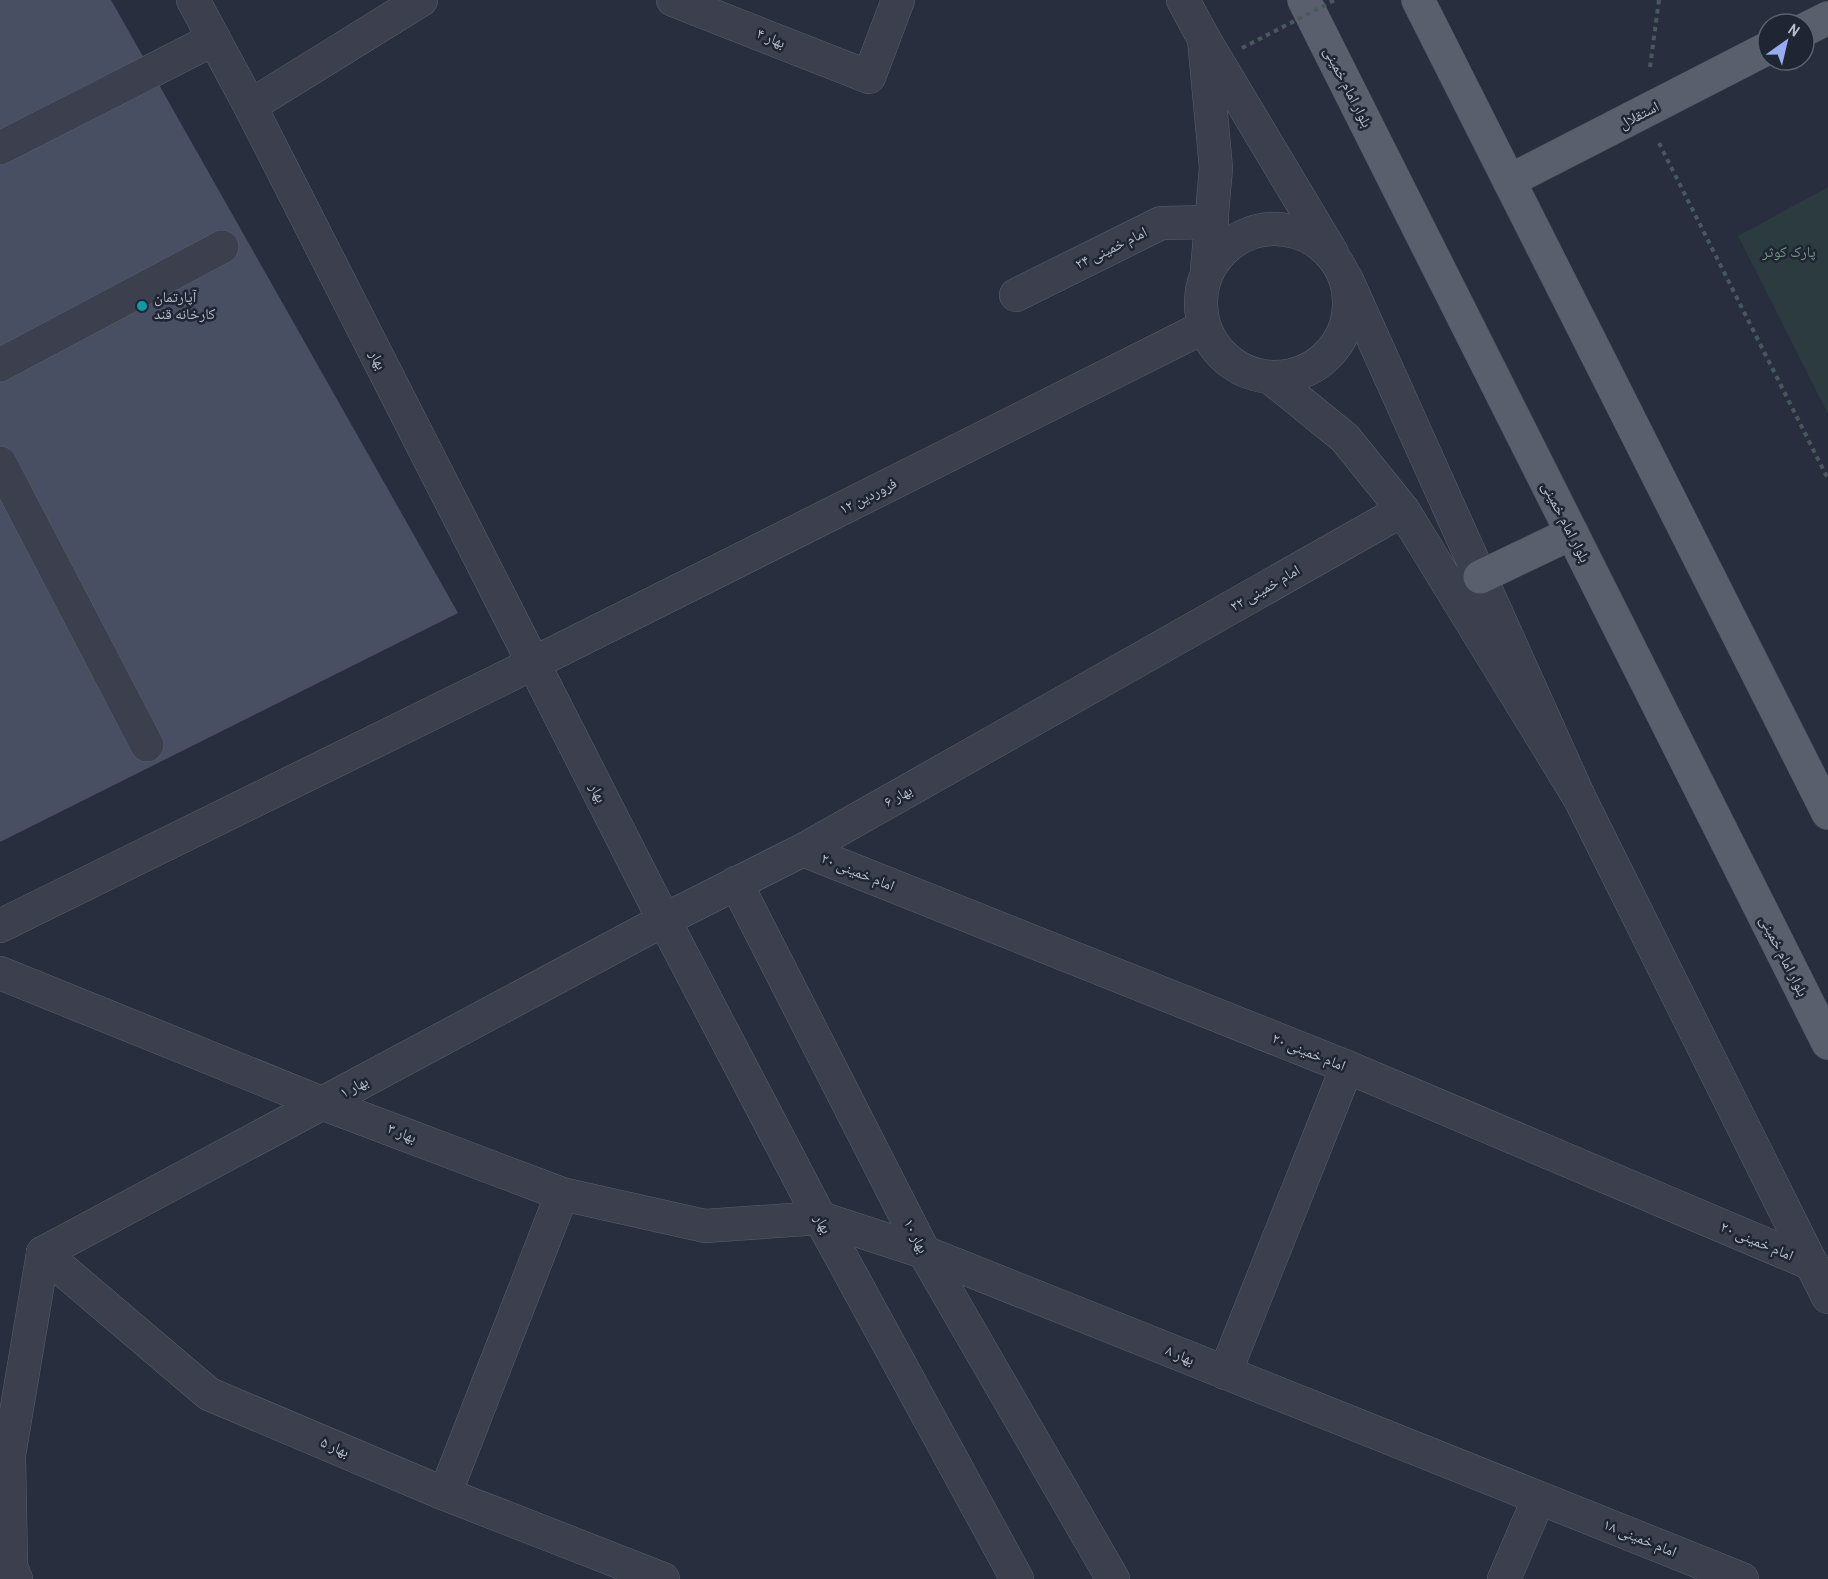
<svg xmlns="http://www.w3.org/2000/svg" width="1828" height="1579" viewBox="0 0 1828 1579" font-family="'Archivo Narrow','Noto Naskh Arabic',sans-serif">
	<rect width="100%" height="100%" fill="#282e3e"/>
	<!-- green -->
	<path fill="#2b3b40" d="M1828,187V414L1738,236Z"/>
	<!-- building -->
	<path fill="#494f62" d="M0,0H111L458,613L0,842Z"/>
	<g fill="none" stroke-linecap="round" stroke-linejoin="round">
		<defs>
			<g id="minor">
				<path d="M193,0L250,106L664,920L820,1218L1017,1579"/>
				<path d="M673,0L869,77L898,0"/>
				<path d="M1183,0L1204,39"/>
				<path d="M250,106L421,0"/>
				<path d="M0,148L214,39"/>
				<circle cx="1275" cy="303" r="74"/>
				<path d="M1207,270L1216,168L1204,39L1332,253"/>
				<path d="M1016,295L1161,223L1212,222"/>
				<path d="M0,365L222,247"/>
				<path d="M1271,378L1345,438L1403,510L1579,797L1346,278"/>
				<path d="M0,463L147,745"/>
				<path d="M1579,797L1828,1297"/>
				<path d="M803,850L1347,1067L1812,1264"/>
				<path d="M736,883L924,1252L1113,1579"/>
				<path d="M0,926L532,664L1204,327"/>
				<path d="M0,973L324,1104L562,1194L705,1226L820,1218L924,1252L1742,1579"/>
				<path d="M43,1253L664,920L803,850L1403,510"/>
				<path d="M43,1253L209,1394L445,1494L663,1579"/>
				<path d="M1225,1373L1347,1067"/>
				<path d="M445,1494L562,1194"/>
				<path d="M16,1579L11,1566L9,1455L43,1253"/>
				<path d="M1504,1579L1539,1498"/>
			</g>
			<g id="major">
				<path d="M1304,0L1828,1043"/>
				<path d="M1418,0L1828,813"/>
				<path d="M1804,30L1828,18"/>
				<path d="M1509,181L1768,48"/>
				<path d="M1480,577L1572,533"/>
			</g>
		</defs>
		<!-- minor casing -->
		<use href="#minor" stroke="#595e6c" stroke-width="34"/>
		<!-- major casing -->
		<use href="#major" stroke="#454958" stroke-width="34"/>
		<!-- path -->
		<g stroke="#4a585e" stroke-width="4" stroke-dasharray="4.5 4.5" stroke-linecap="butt">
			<path d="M1650,67L1659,0"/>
			<path d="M1659,143L1828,479"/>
		</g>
		<!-- minor -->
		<use href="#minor" stroke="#3c404e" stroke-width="33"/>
		<!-- major -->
		<use href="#major" stroke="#5a5f6e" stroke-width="33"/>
		<!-- path-bridge -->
		<path stroke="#4a585e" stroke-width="4" stroke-dasharray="4.5 4.5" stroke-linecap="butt" d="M1242,48L1335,0"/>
	</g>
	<!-- markers -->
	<circle fill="#0f9aa8" stroke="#202534" stroke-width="2" cx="142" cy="306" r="6"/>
	<g text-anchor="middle" stroke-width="5" stroke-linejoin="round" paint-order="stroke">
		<!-- street labels -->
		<g font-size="15" fill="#b8bcc9" stroke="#202534">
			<text transform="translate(771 38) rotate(22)" y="5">بهار ۴</text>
			<text transform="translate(1348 87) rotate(63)" y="5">بلوار امام خمینی</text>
			<text transform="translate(1639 115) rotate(-27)" y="5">استقلال</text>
			<text transform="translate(1111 248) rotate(-26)" y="5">امام خمینی ۲۴</text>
			<text transform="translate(378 360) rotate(63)" y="5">بهار</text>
			<text transform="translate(868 496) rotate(-27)" y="5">۱۲ فروردین</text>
			<text transform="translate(1566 522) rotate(63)" y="5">بلوار امام خمینی</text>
			<text transform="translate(1265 588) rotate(-30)" y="5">امام خمینی ۲۲</text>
			<text transform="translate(598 793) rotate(63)" y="5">بهار</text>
			<text transform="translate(898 796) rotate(-29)" y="5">بهار ۶</text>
			<text transform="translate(858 872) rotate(22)" y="5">امام خمینی ۲۰</text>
			<text transform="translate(1784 956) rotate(63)" y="5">بلوار امام خمینی</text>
			<text transform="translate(1309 1052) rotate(22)" y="5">امام خمینی ۲۰</text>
			<text transform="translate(354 1087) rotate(-28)" y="5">بهار ۱</text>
			<text transform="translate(402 1133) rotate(21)" y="5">بهار ۳</text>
			<text transform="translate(823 1224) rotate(62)" y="5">بهار</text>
			<text transform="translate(916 1236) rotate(63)" y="5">بهار ۱۰</text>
			<text transform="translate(1757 1241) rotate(23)" y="5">امام خمینی ۲۰</text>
			<text transform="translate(1180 1355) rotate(22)" y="5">بهار ۸</text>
			<text transform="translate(335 1447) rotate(23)" y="5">بهار ۵</text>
			<text transform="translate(1640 1538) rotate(22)" y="5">امام خمینی ۱۸</text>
		</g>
		<!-- park labels -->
		<g font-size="15" fill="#719880" stroke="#202534">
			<text x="1789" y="257">پارک کوثر</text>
		</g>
		<!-- poi labels -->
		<g font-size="15" fill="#b8bcc9" stroke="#202534" text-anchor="start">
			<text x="154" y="302">آپارتمان<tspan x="154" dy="17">کارخانه قند</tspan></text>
		</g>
	</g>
	<!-- north arrow -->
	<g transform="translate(1786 42) rotate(34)"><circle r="28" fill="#202534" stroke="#5d6170" stroke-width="1.5"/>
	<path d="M0-4.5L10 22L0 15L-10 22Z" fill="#97abef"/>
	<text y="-9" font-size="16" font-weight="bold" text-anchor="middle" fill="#b8bcc9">N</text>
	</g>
</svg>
